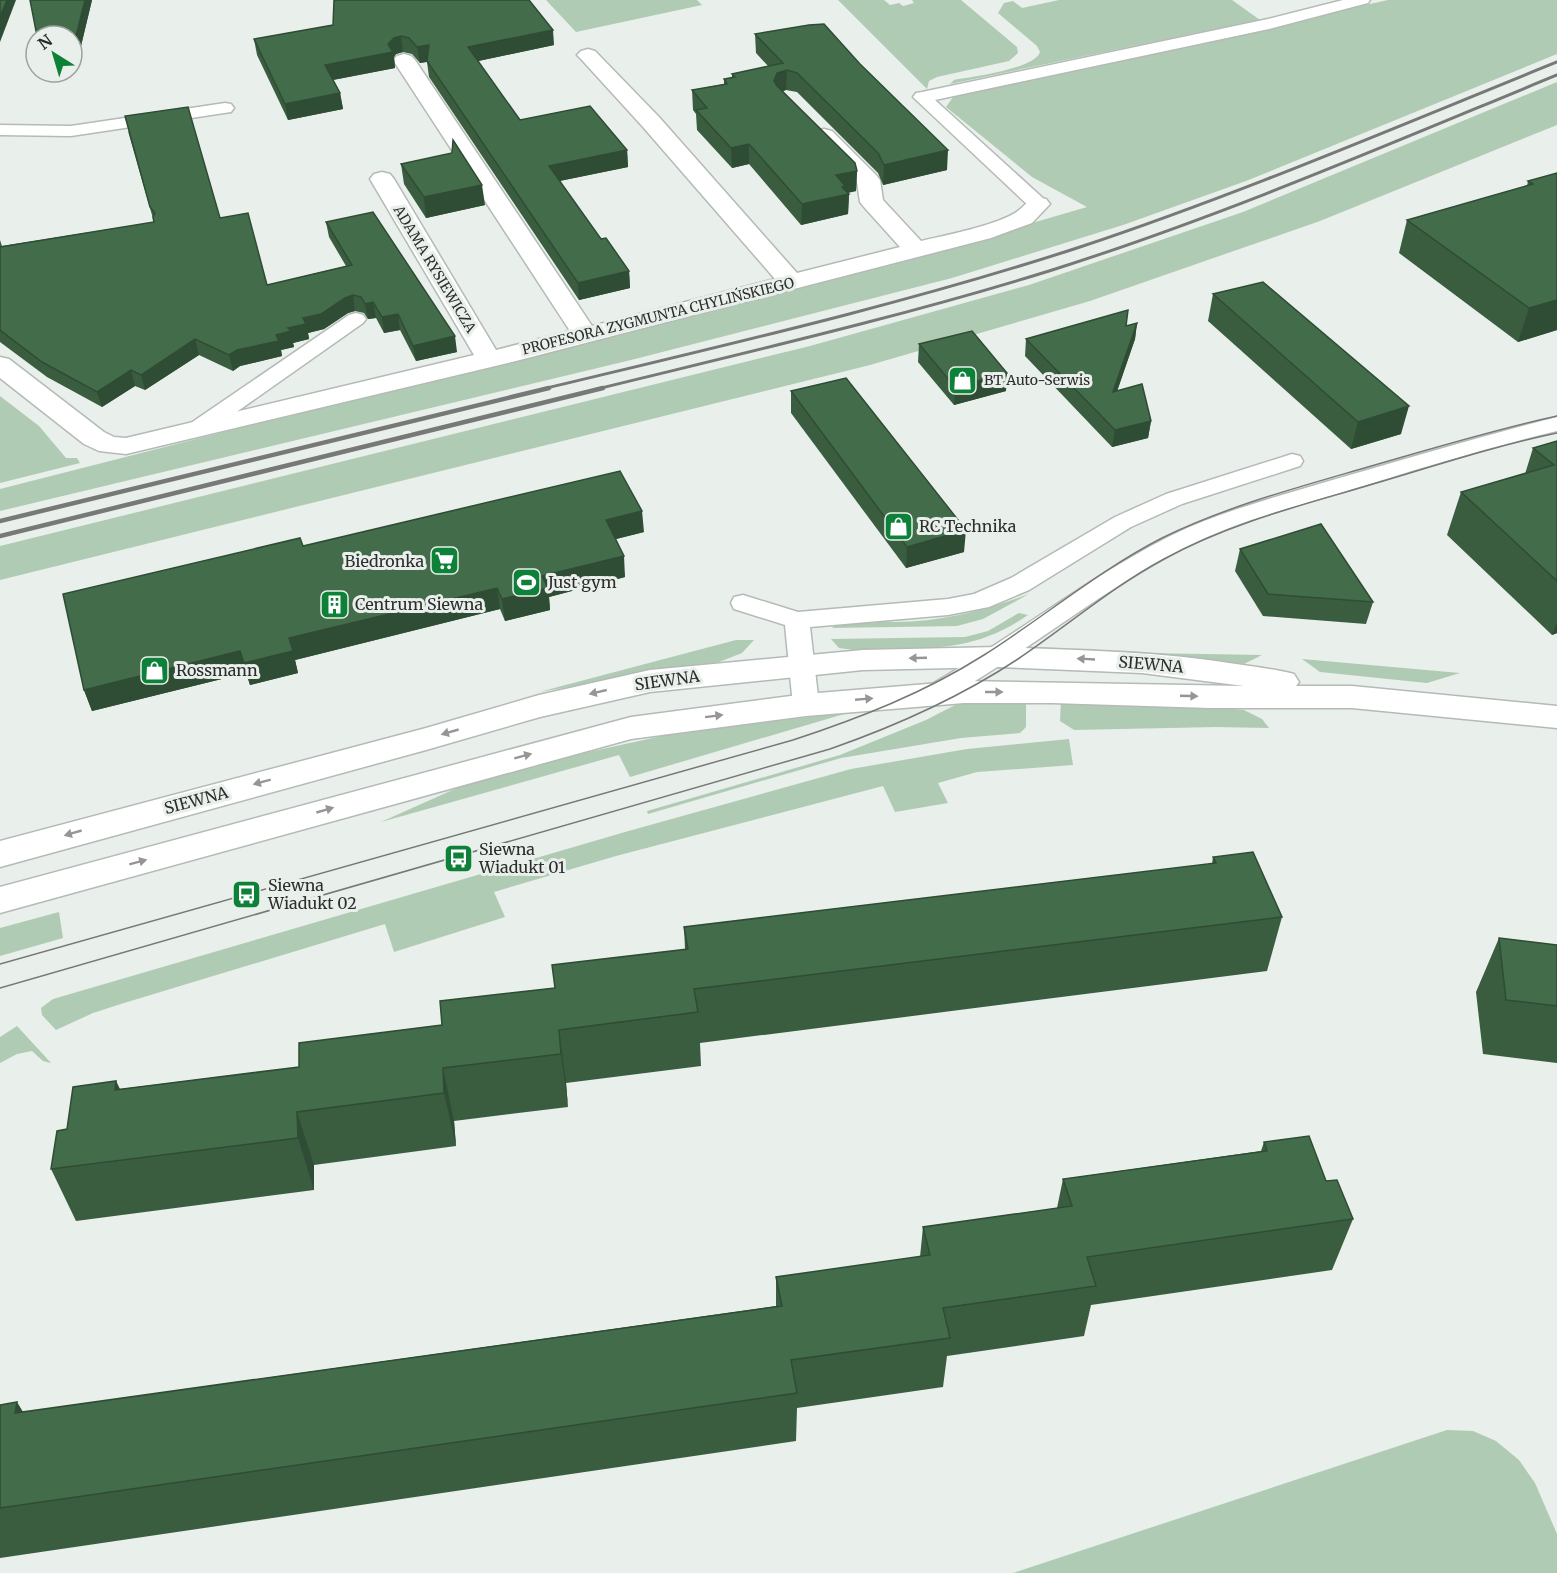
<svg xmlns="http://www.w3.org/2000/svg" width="1557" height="1573" viewBox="0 0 1557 1573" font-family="Merriweather,serif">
	<rect width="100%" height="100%" fill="#e9efea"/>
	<!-- green -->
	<g fill="#b0cbb3">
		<path d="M546,0H697L702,5L576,32Z"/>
		<path d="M838,0H884L890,5L899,3L903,6L914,3L912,0H961L1017,47L1018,53L1009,61L937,77L929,81L927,89Z"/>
		<path d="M1059,0H1232L1260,20L950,84L954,80C971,77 1035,69 1040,52L1037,46L998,13L1004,3L1013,1L1022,8Z"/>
		<path d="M1388,0H1557V54L1246,181L1123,225L952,278L631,360L0,511V489L939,250L1087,207L1032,177L946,107L953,97Z"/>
		<path d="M1557,82V125L1320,221L1090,301L870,365L0,580V546L810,346L1029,285L1243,212Z"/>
		<path d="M0,396L39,426L66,458H77L80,463L0,483Z"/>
		<path d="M1029,594L983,619L957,626L832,628C846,615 877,622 895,622C941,622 986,610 1029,594Z"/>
		<path d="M1019,613L1028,615C983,646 948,648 896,649C882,649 868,651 854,650L839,648L831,639L965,637L988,631Z"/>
		<path d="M736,640H754L742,653L719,662L539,692Z"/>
		<path d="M1146,653L1262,655L1244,664Z"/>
		<path d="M1302,659L1460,673L1427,683L1320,672Z"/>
		<path d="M1026,701V727L1020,733L961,738L841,758L648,814L647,811L840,755L926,720L959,703Z"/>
		<path d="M1061,701L1196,706L1244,710L1262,719L1269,728L1216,727L1074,730L1060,721Z"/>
		<path d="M851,712L630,777L619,755L381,822L468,783L525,766L680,732Z"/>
		<path d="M1069,739L1073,765L977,772L938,783L948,803L895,812L883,786L616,856L494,892L505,917L394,952L385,924L124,1003L93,1013L56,1030L42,1015L41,1008L53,999L625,832L851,769L967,749Z"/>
		<path d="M59,912L63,938L0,956V928Z"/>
		<path d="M17,1026L51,1063L43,1061L32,1051L17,1054L0,1063V1037Z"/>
		<path d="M1447,1430L1473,1431L1496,1441L1519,1460L1535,1483L1557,1534V1573H1013Z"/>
	</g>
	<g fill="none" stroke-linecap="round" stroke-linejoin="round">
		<defs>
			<g id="lane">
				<path d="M1343,0H1370L1368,3L1269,29L935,100L1045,200L1048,204L1045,208H1031L913,97L916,93L922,92L1268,19Z"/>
				<path d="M225,103L231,104L234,108L231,112L71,136L0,135V125L71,126Z"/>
				<path d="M356,313L363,315L366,319L363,323L204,435L196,437L188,435L185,430L188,425L349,315Z"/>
				<path d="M1557,417V431C1486,448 1417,469 1347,491C1293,507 1238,521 1188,546C1102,589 1028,652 945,699L936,702L927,699L923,693L927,687C1010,640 1085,579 1170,536C1221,511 1276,497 1329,481C1405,459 1480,436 1557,417Z"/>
				<path d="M1292,454L1300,456L1303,461L1300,466L1182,504L1131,527L1029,590L989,607L948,615L810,627L819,705L815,711L806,714L797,711L793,705L785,625L734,609L731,603L734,597L743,595L798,612L948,599L974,594L1011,578L1115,517L1166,494Z"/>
			</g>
			<path id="street" d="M588,49L595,51L659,117L797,273L900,247L864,207L860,202L857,182L816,141L813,136L816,131L824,129L832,131L876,175L880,180L883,200L921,241C947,235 993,226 1015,213C1028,205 1029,195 1046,199L1050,204L1032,223L991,238L512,362L126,454L99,451L84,444L0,378V357L9,359L104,432L114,437L126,438L474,355L370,179L374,174L382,172L390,174L394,179L496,350L570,331L393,60L397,56L404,54L411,56L415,60L592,326L775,279L643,127L581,59L577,55L581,51Z"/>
			<path id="secondary" d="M998,647C1077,650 1157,651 1236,664C1255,667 1275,669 1294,674L1299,682L1296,686H1352L1557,706V728L1352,708H1210L1052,703H964L806,716L631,739L0,913V887L631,717L806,694L964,681L1244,686L1142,673L998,667L863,670L650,692L540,717L426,750L0,867V841L426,728L539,695L650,670L863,650Z"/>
		</defs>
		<!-- lane casing -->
		<use href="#lane" stroke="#b4bab5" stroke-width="3"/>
		<!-- street casing -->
		<use href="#street" stroke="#b4bab5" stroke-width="3"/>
		<!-- secondary casing -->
		<use href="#secondary" stroke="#b4bab5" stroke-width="3"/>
		<!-- lane -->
		<use href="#lane" fill="#fff" fill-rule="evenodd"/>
		<!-- street -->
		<use href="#street" fill="#fff" fill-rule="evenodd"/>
		<!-- secondary -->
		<use href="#secondary" fill="#fff" fill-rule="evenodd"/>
		<!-- tram -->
		<g stroke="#767976" stroke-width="1.5">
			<path d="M0,964L793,740C860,718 924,693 984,655C1044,617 1098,571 1162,538C1227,506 1299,487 1368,467C1431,449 1493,430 1557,416"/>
			<path d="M0,988L830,749C896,726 959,698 1018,659C1067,626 1112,587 1164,559C1230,523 1302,505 1373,484C1434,466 1495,446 1557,433"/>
		</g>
		<!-- rail-far1 -->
		<g stroke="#767976" stroke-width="3">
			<path d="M543,389C721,346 902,305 1077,248C1240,194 1398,126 1557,62"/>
			<path d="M597,389C748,352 901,317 1049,271C1223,216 1389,144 1557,75"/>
		</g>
		<!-- rail -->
		<g stroke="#767976" stroke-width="4.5">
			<path d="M0,521L549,388"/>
			<path d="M0,536L603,388"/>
		</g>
	</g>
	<!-- wall -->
	<g fill="#3a5d40">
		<path d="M30,0H92L80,50L72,51V36Z"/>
		<path d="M333,25L554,45L478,61L520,120L627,150L628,167L559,181L601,239L629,271L630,288L579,300L429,77L427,62L420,63L412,54L403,52L396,54L394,57L395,68L333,80L340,93L343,109L288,120L257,55L254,39Z"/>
		<path d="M755,34L947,170L883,185L878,173L797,92L786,90L783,91L857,171L856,191L848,193L849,194L848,214L801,225L749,164L732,168L697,130L696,114L693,110L692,90L724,84V79L732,78V74L768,66L756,53Z"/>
		<path d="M128,131L220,218L267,285L346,266L329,237L326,222L457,352L416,361L400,330L384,333L376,318L368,319L364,313L355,311L348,313L324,329L308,333L309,339L293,343L294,347L281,350L282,356L240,366L233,371L199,355L145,390L135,386L102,407L47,377L0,342V240L2,246L154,222Z"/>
		<path d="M401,164L485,205L426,218L404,184Z"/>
		<path d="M1557,173V330L1518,342L1399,253L1407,220L1527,186L1528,181Z"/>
		<path d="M1213,294L1401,434L1351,449L1208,321Z"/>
		<path d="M1137,323L1135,339L1117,391L1151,421L1148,438L1112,447L1025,356L1026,339L1126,326Z"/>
		<path d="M919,344L1006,391L954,405L918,362Z"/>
		<path d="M791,391L964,552L906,568L791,413Z"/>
		<path d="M1557,441V633L1552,635L1447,535L1461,492L1525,474L1533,448Z"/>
		<path d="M644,532L616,539L625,577L549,597L550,610L505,621L500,609L295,660L298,673L250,685L246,673L92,711L84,690L303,546Z"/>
		<path d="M1240,549L1373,602L1366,624L1263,616L1235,571Z"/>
		<path d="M1213,857L1282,917L1267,971L700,1043L701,1066L566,1083L568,1107L454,1121L456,1146L314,1165V1190L76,1221L51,1169L67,1129L116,1081L120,1089L299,1067L442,1025L555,988L685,949L684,927L1212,864Z"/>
		<path d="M1499,938L1557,945V1063L1483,1054L1476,992Z"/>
		<path d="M1264,1142L1326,1181L1353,1219L1332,1270L1091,1305L1084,1336L947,1356L943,1387L797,1408L796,1441L0,1558V1405L23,1412L776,1306V1277L920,1257L923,1227L1057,1208L1063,1179L1261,1151Z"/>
	</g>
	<!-- shaded-wall -->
	<g fill="#2f4c34">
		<path d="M7,0H16L0,42V17Z"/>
		<path d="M85,0H92L80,50L76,36Z"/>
		<path d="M553,30L554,45L469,63L468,47Z"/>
		<path d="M401,36L403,52L396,54L394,57L395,68L327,81L325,65L388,44L394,38Z"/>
		<path d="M429,45L431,61L420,63L417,47Z"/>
		<path d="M787,70L786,90L777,93L774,81L777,73Z"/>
		<path d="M340,93L343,109L288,120L285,104Z"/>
		<path d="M749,144V164L732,168L731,148Z"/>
		<path d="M627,150L628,167L550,183L549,166Z"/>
		<path d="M948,150L947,170L883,185L884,165Z"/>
		<path d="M857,171L856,191L845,193L849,194L848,214L801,225L802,204L836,175Z"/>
		<path d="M482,185L485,205L426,218L424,197Z"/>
		<path d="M629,271L630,288L579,300L578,283Z"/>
		<path d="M353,295L355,311L348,313L324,329L308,333L309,339L293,343L294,347L281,350L282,356L240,366L233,371L229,355L237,350L276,335L303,318L345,298Z"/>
		<path d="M1557,300V330L1518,342L1529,308Z"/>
		<path d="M373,302L376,318L368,319L365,304Z"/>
		<path d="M398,314L400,330L384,333L382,317Z"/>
		<path d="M1137,323L1135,339L1111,409L1113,392Z"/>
		<path d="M455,336L457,352L416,361L413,346Z"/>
		<path d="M195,339L199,355L145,390L141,375Z"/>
		<path d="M131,370L135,386L102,407L97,392Z"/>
		<path d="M1007,373L1006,391L954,405L955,387Z"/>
		<path d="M1409,406L1401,434L1351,449L1358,422Z"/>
		<path d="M1151,421L1148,438L1112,447L1115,430Z"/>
		<path d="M642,511L644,532L608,541L606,520Z"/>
		<path d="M966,530L964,552L906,568L907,547Z"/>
		<path d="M624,556L625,577L549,597L550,610L505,621L502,599L542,576Z"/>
		<path d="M497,588L500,609L295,660L298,673L250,685L244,663L289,638Z"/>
		<path d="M1557,622V633L1552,635Z"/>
		<path d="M240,651L246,673L92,711L84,690Z"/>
		<path d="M559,1030L566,1083L568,1107L561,1054Z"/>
		<path d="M443,1068L454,1121L456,1146L444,1093Z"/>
		<path d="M116,1081L138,1134L115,1090Z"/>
		<path d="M297,1112L314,1165V1190L298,1138Z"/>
		<path d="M17,1402L46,1450L15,1413Z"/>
	</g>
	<!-- building -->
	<g fill="#436c4b" stroke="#2f4c34" stroke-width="1.5">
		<path d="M0,0H7L0,17Z"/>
		<path d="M30,0H85L76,36H37Z"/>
		<path d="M334,0H529L553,30L468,47L520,120L590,106L627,150L549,166L601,239L606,238L629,271L578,283L427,61L429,45L417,47L409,38L401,36L394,38L388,44L393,52L325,65L340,93L285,104L254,39L333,25Z"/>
		<path d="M824,24L860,64L948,150L884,165L878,153L797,73L787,70L777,73L774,81L777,86L855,163L857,171L836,175L845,186L842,187L849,194L802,204L749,144L731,148L696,110L707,108L692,90L727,84L724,79L735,77L732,74L783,63L755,34L809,25Z"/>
		<path d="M188,107L220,218L248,213L267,285L352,265L326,222L373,212L455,336L413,346L398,314L382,317L373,302L365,304L361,297L353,295L345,298L321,314L303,318L306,324L288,328L291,331L276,335L279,341L237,350L229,355L195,339L141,375L131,370L97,392L42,362L0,330V247L154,222L153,217L155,213L150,207L125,116Z"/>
		<path d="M453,140L482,185L424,197L401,164L452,153Z"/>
		<path d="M1557,173V300L1529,308L1407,220L1533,184L1528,181Z"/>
		<path d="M1263,282L1409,406L1358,422L1213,294Z"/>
		<path d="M1128,310L1126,326L1137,323L1113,392L1142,384L1151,421L1115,430L1026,339Z"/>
		<path d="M972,331L1007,373L955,387L919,344Z"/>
		<path d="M846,378L966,530L907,547L791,391Z"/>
		<path d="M1557,441V581L1461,492L1554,465L1533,448Z"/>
		<path d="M620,471L642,511L606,520L624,556L542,576L548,588L502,599L497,588L289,638L293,651L244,663L240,651L84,690L63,594L300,538L303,546Z"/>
		<path d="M1321,524L1373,602L1268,594L1240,549Z"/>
		<path d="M1253,852L1282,917L694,989L698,1012L559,1030L561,1054L443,1068L444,1093L297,1112L298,1138L51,1169L57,1131L67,1129L73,1087L116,1081L115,1090L299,1067V1043L442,1025L440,1001L555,988L552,965L688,949L684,927L1216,863L1213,857Z"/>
		<path d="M1499,938L1557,945V1006L1506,1000Z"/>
		<path d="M1309,1136L1326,1181L1337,1180L1353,1219L1087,1257L1096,1286L943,1308L950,1338L791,1360L797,1393L0,1508V1405L17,1402L15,1413L782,1306L776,1277L930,1255L923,1227L1072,1206L1063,1179L1267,1151L1264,1142Z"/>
	</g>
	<!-- one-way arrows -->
	<defs><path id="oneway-solid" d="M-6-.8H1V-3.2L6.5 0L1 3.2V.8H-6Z" transform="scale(1.5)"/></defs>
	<g fill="#969696">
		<use href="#oneway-solid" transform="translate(918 658) rotate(178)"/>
		<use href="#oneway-solid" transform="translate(1086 659) rotate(-177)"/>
		<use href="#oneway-solid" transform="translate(598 692) rotate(167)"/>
		<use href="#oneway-solid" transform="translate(994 692)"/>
		<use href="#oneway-solid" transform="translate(1189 696) rotate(2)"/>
		<use href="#oneway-solid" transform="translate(864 699) rotate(-5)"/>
		<use href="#oneway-solid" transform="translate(714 716) rotate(-7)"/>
		<use href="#oneway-solid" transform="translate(450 732) rotate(164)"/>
		<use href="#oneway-solid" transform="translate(523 756) rotate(-15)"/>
		<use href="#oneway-solid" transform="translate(262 782) rotate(165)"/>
		<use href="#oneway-solid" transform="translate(325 810) rotate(-16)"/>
		<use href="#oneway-solid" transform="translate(73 833) rotate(164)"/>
		<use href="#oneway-solid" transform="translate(138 862) rotate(-15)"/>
	</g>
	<!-- icons -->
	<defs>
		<symbol id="shop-square" viewBox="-11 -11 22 22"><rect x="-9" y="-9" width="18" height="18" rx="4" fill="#0d8138" stroke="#e9efea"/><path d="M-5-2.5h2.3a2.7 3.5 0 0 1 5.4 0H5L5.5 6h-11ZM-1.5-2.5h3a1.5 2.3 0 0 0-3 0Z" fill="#fff"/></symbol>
		<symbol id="supermarket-square" viewBox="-11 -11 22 22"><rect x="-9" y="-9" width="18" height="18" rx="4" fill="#0d8138" stroke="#e9efea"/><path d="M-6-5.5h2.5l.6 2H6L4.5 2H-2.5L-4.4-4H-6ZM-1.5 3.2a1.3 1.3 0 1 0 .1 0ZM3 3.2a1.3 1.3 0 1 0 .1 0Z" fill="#fff"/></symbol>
		<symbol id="stadium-square" viewBox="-11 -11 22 22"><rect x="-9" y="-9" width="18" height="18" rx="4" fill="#0d8138" stroke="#e9efea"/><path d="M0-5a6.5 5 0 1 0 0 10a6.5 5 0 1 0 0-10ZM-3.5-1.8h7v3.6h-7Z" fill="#fff"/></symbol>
		<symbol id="building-square" viewBox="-11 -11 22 22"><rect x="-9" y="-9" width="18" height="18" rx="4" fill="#0d8138" stroke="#e9efea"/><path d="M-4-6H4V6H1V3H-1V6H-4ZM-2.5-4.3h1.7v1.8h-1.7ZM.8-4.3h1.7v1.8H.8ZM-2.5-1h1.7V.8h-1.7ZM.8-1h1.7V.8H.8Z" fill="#fff"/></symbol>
		<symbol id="bus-square" viewBox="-11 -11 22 22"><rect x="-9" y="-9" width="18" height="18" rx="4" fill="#0d8138" stroke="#e9efea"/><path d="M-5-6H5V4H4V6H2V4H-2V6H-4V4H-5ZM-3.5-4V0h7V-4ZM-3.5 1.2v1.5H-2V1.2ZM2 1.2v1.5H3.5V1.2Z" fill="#fff"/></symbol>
	</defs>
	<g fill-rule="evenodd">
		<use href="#shop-square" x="946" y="364" width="33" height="33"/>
		<use href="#shop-square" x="882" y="510" width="33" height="33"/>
		<use href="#supermarket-square" x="428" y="544" width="33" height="33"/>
		<use href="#stadium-square" x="510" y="566" width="33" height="33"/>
		<use href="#building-square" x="318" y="588" width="33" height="33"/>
		<use href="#shop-square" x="138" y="654" width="33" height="33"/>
		<use href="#bus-square" x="442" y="842" width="33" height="33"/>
		<use href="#bus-square" x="230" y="878" width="33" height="33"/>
	</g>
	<g text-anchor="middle" stroke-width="6" stroke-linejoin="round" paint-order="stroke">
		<!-- far-street labels -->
		<g font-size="14" fill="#2c2e2c" stroke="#e9efea">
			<text transform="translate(435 269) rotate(59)" y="5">ADAMA RYSIEWICZA</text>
			<text transform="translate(658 316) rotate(-14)" y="5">PROFESORA ZYGMUNTA CHYLIŃSKIEGO</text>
		</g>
		<!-- far-poi labels -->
		<g font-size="14" fill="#2c2e2c" stroke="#e9efea" text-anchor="start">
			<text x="984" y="385">BT Auto-Serwis</text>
		</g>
		<!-- poi labels -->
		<g font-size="16" fill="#2c2e2c" stroke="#e9efea" text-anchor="start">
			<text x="919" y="532">RC Technika</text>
			<text x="424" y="567" text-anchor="end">Biedronka</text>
			<text x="548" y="588">Just gym</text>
			<text x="355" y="610">Centrum Siewna</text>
			<text x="176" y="676">Rossmann</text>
			<text x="479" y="855">Siewna<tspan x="479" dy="18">Wiadukt 01</tspan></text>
			<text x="268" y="891">Siewna<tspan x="268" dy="18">Wiadukt 02</tspan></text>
		</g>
		<!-- street labels -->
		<g font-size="16" fill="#2c2e2c" stroke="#e9efea">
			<text transform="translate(1151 664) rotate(5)" y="6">SIEWNA</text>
			<text transform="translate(667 680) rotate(-8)" y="6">SIEWNA</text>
			<text transform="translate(196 800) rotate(-15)" y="6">SIEWNA</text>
		</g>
	</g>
	<!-- north arrow -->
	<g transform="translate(54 54) rotate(323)"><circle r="28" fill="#e9efea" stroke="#9da29e" stroke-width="1.5"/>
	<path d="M0-4.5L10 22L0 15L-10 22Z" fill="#0d8138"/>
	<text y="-9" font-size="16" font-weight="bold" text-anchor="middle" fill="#2c2e2c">N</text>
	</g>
</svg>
